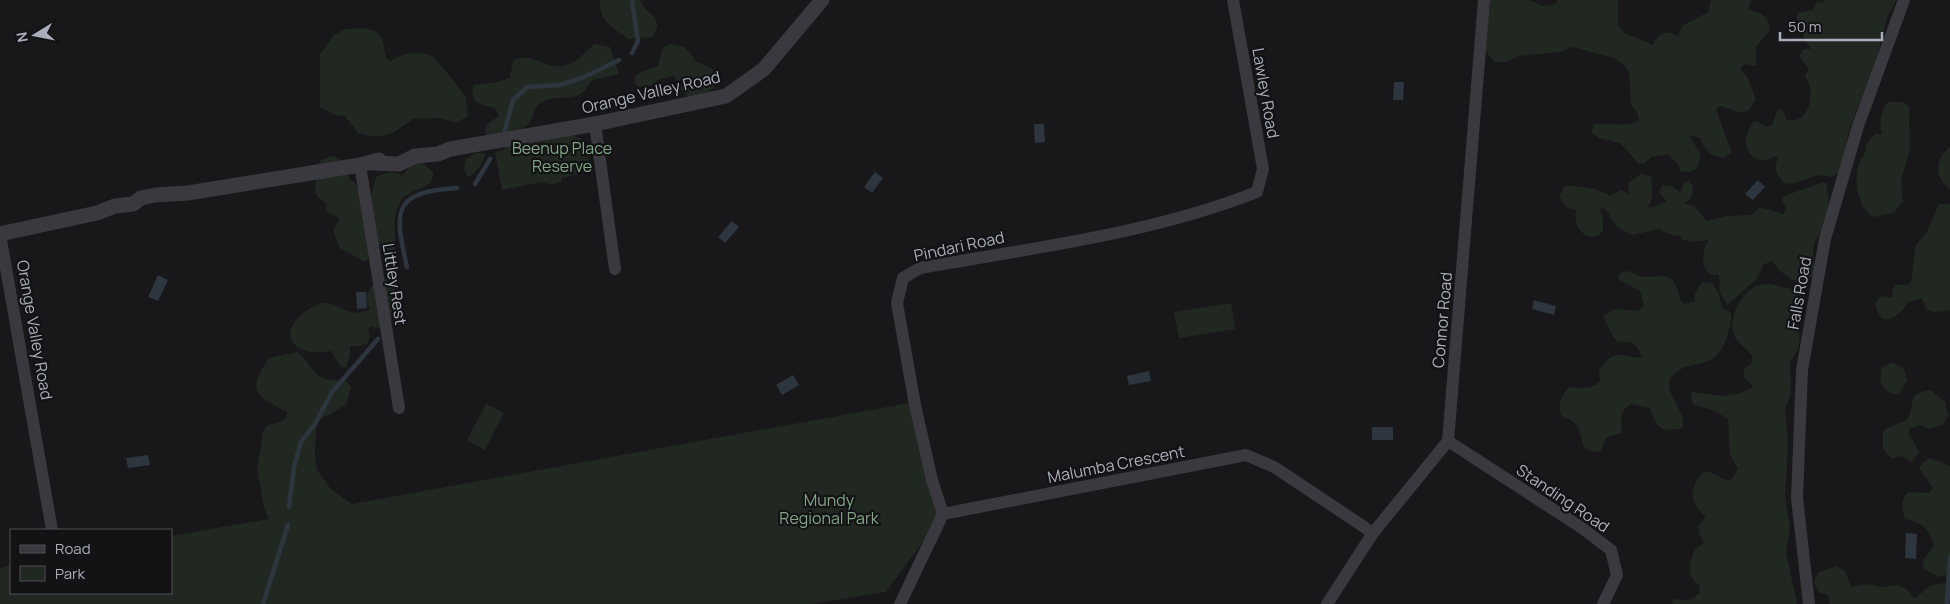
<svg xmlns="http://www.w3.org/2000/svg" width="1950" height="604" viewBox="0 0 1950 604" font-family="Manrope,sans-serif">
	<rect width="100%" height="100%" fill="#18181a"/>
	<!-- green -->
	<g fill="#202821">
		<path d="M600,0H640C645,15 666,16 653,37L628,39C613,27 598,21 600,0Z"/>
		<path d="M1490,0H1530L1543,6L1555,4L1558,0H1618V25L1624,33L1653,45C1659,32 1666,29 1678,37L1682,26L1708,12L1711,0H1752L1748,8C1760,15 1768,13 1770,30L1756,47V66L1744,64L1740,69L1748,78L1756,99C1745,120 1740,111 1720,106L1716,109L1732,153L1724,158C1710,156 1705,151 1700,138L1689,135L1701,155L1697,169L1689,172L1681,171L1676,162L1667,154L1651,157L1645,163L1639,164L1620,143L1599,138L1591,132L1594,124C1610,123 1623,127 1639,121L1637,112L1631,105L1629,72L1623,64L1616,59L1573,47L1560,52L1518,56L1507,62H1495L1485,51L1483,16L1490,9Z"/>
		<path d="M1826,0H1896L1887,18L1875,63L1850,127L1840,171L1832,177L1818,175L1791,184L1784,183C1776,174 1773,167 1779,156C1772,157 1765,162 1759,160C1741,154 1744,132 1754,122H1759L1766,127L1772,125L1778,109L1783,110L1787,120C1805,124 1813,103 1810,88C1810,84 1807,81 1805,77L1809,69L1799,56L1804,49H1811L1803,37L1805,27L1803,23L1797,20V13L1813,10L1817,2L1821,3Z"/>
		<path d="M363,28L376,31L382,38L386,58L391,61C400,53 421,51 432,56C436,58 462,91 465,96C467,101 467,110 468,116L456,123L438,118L413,119L393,133L376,137L358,133L345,116L335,115L320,107V54L334,35L346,29Z"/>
		<path d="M595,44L610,47L619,74L593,80C589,83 587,89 583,92C572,102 555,94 542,102C535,106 535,111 532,118C525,134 503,134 488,137C479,125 493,122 499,115L494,108C478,104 470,103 473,85L498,82L510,78L513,61C531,50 548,72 567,65C577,62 586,51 595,44Z"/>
		<path d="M670,44L685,47L697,62L711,68C723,91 708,93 689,97L681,90L674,76L660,79L652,85L639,87L634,82L637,74L658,66L663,47Z"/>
		<path d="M1888,102H1902L1909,106L1910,148L1901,181L1903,201L1894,213L1873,217C1858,207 1854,184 1858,166C1861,157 1866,157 1866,145L1875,134H1882C1879,121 1880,113 1888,102Z"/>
		<path d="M573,135L586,142L591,171L562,178L561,182L552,185L541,182L502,190L495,152L504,150L506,145Z"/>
		<path d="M1950,147V189C1933,177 1935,159 1950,147Z"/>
		<path d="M476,153H485C484,162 477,173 468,177L464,169L466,159Z"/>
		<path d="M330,156C345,158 344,167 350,179C364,184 366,234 369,250L368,259L365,262L340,248L333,230L340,219L326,211L327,204L317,196L315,190L317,167L320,161Z"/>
		<path d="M421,162L433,172C434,190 414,187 403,198C391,212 395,236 396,252L390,260C377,253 369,211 371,196C372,190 375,183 376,177C385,173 394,170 402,176L413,163Z"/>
		<path d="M1642,173L1651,177C1652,190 1655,198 1647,208L1656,207L1666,201L1659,192L1662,185L1673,187L1681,193L1683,184L1689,180L1693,187L1691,198L1684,204L1694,206L1707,221L1727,216L1751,215L1760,207L1783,214L1787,209L1782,200L1784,196L1824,182L1827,185C1828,195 1830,215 1826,224C1823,231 1815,238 1814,245C1812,256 1816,266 1813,276C1795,290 1783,273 1771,261L1763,265L1757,279L1727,305L1720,293L1719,275H1711C1699,266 1703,251 1708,240L1692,242L1682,239L1681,236L1668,234L1659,229L1632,235L1617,227L1604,207L1600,210L1603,220V231C1589,247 1570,226 1577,210L1567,208L1559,197L1565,186C1579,186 1599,188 1610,196L1621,190L1629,194L1628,183Z"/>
		<path d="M1939,204H1950V313L1949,310L1935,312L1927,310L1922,298L1908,302C1898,319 1880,330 1875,303L1881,296L1892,298L1893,289L1896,285H1908L1911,282L1916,245L1927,232Z"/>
		<path d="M1629,271C1634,273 1639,277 1644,277C1654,278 1666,271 1674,282C1679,289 1678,298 1684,304L1694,302L1695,294L1702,282L1712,283L1718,292L1722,307L1731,313C1732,321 1729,329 1727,336C1715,376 1688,355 1671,378C1662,391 1687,411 1683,428C1660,433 1657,428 1650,408L1631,404C1619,411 1621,420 1622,432C1617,436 1610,434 1606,439C1604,441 1603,447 1601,451L1594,452L1585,449C1580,437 1580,419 1563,418C1556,409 1561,394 1570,387C1581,388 1591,390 1600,381L1599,370C1618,345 1618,359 1642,357C1636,343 1633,341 1618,342L1613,337L1603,316L1614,309L1638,311L1644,305L1640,291L1618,279L1620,273Z"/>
		<path d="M382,279L393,280C398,297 398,336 371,326L368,330L370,336L368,343L360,346H350V355L346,368L341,367L331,351C285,359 274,324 319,304C336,297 348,322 370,309L366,297C370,288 373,282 382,279Z"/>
		<path d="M1769,284L1802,291L1806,300L1797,327L1800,335L1798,349L1790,362L1791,394L1785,409L1788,445L1785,496L1790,527L1786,552L1797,604H1673L1671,599L1690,600L1700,593L1699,585C1686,577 1689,562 1695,549L1704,543L1699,534L1698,526L1706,517C1689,503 1689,489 1702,473L1708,471L1727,481L1732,479L1738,469L1730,455L1728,419L1713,410L1694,405L1691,398L1692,392L1723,396L1741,393L1752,388V385L1744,378V369L1752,363V355C1747,349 1737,343 1734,335C1728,318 1740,296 1754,287C1758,285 1765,285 1769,284Z"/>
		<path d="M1231,303L1235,329L1179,338L1174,312Z"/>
		<path d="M297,352C308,359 309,369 319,376C327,381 338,379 347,382L351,388L346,405L321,419L316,428L315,453L317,470L330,488L352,504L915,402L943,514L886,592L810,604H0V568L11,565V593H171V536L269,519L264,508L257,469L263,432L267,425L281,422L287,417V412C255,395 246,392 269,358Z"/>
		<path d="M1893,362L1904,369L1907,380L1899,394C1889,395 1883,389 1880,380L1882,367Z"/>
		<path d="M1931,390L1945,402L1948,416L1943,425L1927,429L1921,425L1911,428L1908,432L1919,452L1912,462L1902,456L1892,458L1887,454L1883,448V432L1887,428L1907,420C1917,402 1904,395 1931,390Z"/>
		<path d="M486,404L504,413L485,450L467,440Z"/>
		<path d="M1930,458L1950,466V574L1939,577L1924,569L1922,562L1934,545C1928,528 1922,522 1905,519C1902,508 1900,500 1909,492L1929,493L1933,488L1919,468L1922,463Z"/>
		<path d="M1836,566L1845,571L1851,587L1867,584L1881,587L1898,585L1906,589L1914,599L1931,585L1950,582V604H1830L1828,595L1819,592L1814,582L1818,573Z"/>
	</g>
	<!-- water -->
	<g fill="#2d363f">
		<path d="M1394,82H1404L1403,100H1393Z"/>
		<path d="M1034,124H1044L1045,142L1035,143Z"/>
		<path d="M875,172L883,178L872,193L864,187Z"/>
		<path d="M1758,180L1765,187L1753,200L1745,194Z"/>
		<path d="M732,221L739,227L725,243L718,237Z"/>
		<path d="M158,275L168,280L158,301L148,297Z"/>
		<path d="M356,292H366L367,308L357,309Z"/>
		<path d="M1534,300L1556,306L1554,315L1532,309Z"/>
		<path d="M1149,371L1151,381L1129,385L1127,376Z"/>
		<path d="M793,375L799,385L782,395L776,385Z"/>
		<rect x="1372" y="427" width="21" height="13"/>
		<path d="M148,455L150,465L128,468L126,458Z"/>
		<path d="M1906,533L1917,534L1916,559L1905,558Z"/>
	</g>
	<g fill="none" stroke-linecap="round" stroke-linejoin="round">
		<!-- stream -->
		<g stroke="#2d363f" stroke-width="4.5">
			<path d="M632,53L638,41L632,0"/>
			<path d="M504,134L513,100L527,87L560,85L584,77L619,60"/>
			<path d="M475,184L490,159"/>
			<path d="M407,267C394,210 392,192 457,188"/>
			<path d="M289,507L294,467L301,442L316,422L332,392L378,339"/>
			<path d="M263,604L288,525"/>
			<path d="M1947,604L1950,558"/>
		</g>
		<!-- minor -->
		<g stroke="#39393f" stroke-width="12">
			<path d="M595,124L615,269"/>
			<path d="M360,165L399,408"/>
			<path d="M0,234L52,530"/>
			<path d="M1448,441L1582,528L1611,550L1617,575L1603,604"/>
			<path d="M943,514L932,480L915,405L897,303L903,278L920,268C1032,248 1150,234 1257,192L1263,169L1233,0"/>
			<path d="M900,604L943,514L1246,455L1274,467L1373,533"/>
			<path d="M1327,604L1373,533L1448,441L1484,0"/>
			<path d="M1809,604L1797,498L1802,370L1825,239L1858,126L1904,0"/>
		</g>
		<!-- tertiary -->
		<g stroke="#39393f" stroke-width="15">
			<path d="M371,163L399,164L415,156L438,154L450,149L595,124L726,96L764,69L822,0"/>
			<path d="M0,234L97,213L115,206L133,204L141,198L155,195L188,193L360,165L379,160"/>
		</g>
	</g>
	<g text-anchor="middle" stroke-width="4.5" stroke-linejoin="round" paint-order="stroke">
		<!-- street labels -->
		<g font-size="16" fill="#aaaeba" stroke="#131315">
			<text transform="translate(651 92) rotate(-13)" y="6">Orange Valley Road</text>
			<text transform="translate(1266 93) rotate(80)" y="6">Lawley Road</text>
			<text transform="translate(959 246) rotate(-12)" y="6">Pindari Road</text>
			<text transform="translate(395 284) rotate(81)" y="6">Littley Rest</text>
			<text transform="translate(1799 293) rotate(-80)" y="6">Falls Road</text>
			<text transform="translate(1442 320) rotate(-85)" y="6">Connor Road</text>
			<text transform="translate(35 330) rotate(80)" y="6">Orange Valley Road</text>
			<text transform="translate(1116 464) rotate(-11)" y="6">Malumba Crescent</text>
			<text transform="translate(1563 498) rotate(34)" y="6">Standing Road</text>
		</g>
		<!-- park labels -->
		<g font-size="16" fill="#81a585" stroke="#131315">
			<text x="562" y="154">Beenup Place<tspan x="562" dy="18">Reserve</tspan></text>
			<text x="829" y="506">Mundy<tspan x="829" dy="18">Regional Park</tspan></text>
		</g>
	</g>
	<!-- legend -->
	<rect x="10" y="529" width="162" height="65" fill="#131315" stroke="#4f5157"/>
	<rect x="20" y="545" width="25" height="8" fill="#39393f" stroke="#4f5157"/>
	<text x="55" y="554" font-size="15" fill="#aaaeba">Road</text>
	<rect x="20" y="566" width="25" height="15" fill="#202821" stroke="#4f5157"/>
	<text x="55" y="579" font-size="15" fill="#aaaeba">Park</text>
	<!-- north arrow -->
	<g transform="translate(35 35) rotate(260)" stroke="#131315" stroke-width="4" paint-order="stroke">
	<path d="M0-4L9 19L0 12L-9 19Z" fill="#aaaeba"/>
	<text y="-8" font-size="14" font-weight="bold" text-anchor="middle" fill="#aaaeba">N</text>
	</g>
	<!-- scale -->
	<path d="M1780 32v8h102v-8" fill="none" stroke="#aaaeba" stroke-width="2.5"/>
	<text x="1788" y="32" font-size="15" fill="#aaaeba" stroke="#131315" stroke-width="4" paint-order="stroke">50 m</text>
</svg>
